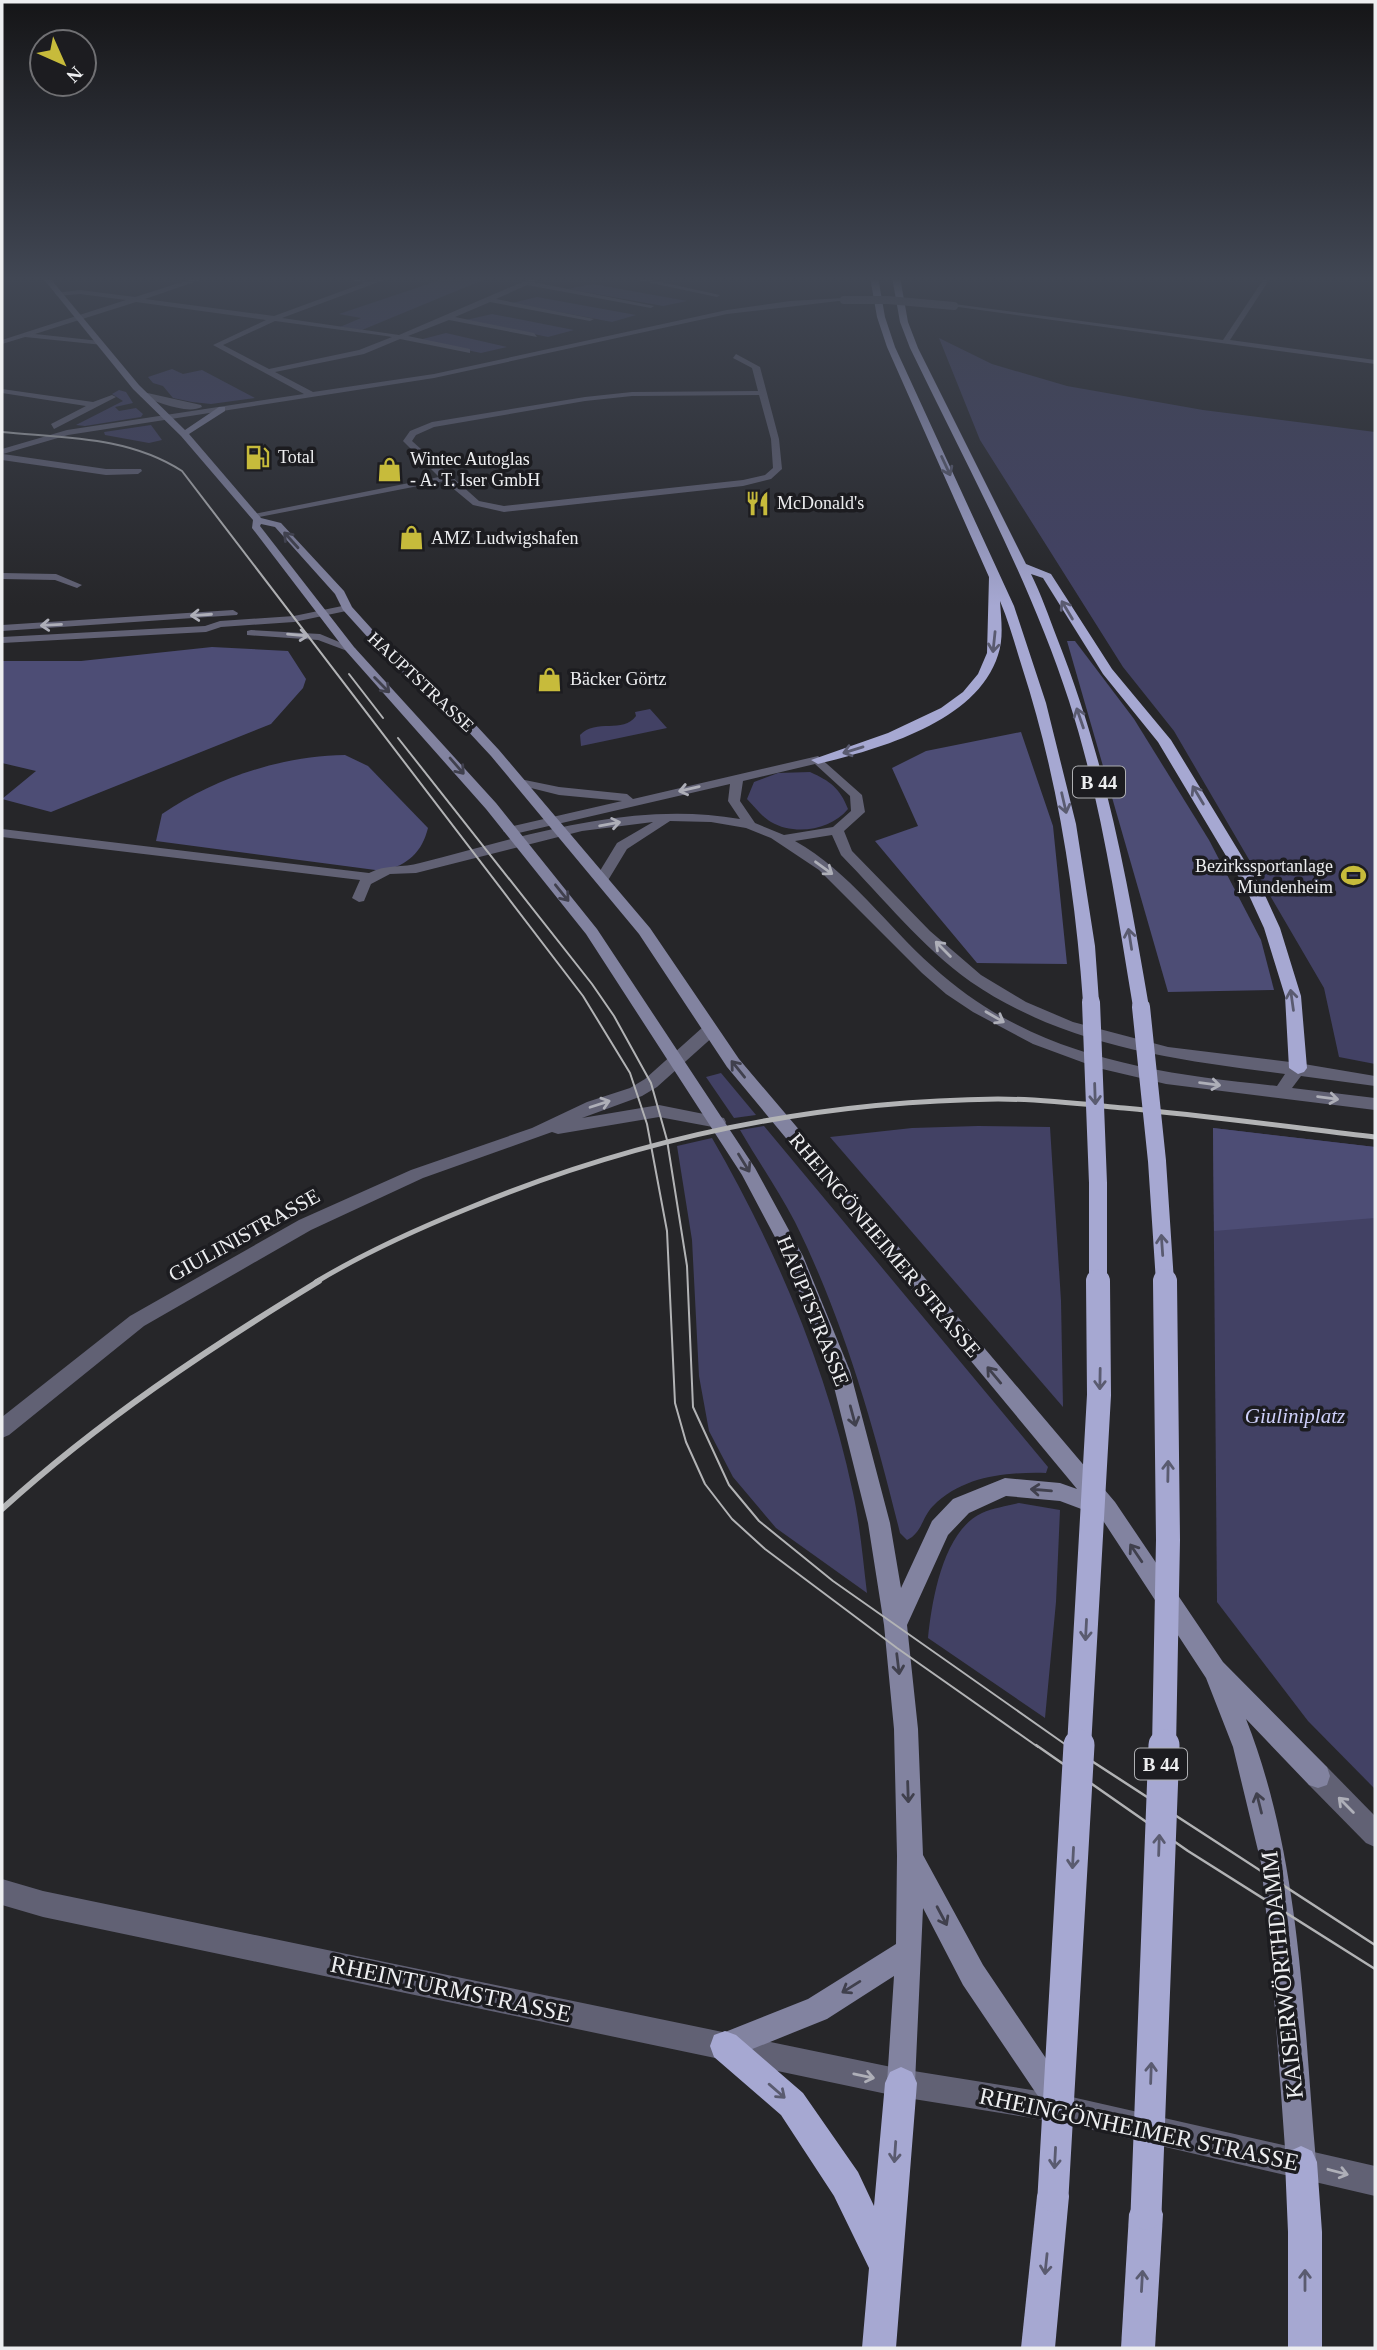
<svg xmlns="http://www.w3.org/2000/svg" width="1377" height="2350" viewBox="0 0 1377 2350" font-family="'Times New Roman',serif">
	<rect width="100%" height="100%" fill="#262629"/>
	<!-- green -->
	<g fill="#424164">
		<path d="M449,277H490L362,330L340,327L361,318L339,314Z"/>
		<path d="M593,284L687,301L663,306L568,289Z"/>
		<path d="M537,297L636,315L612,322L512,303Z"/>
		<path d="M492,314L574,330L548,337L466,320Z"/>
		<path d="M446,333L507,347L481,353L419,340Z"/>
		<path d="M939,338L992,364L1067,386L1203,410L1375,432V1064L1339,1057L1324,988L1174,731L1123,667L980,440Z"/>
		<path d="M172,369L183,374L202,370L255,398L211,404L192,402L173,398L163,386L153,383L148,377Z"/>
		<path d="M119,390L126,392L133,403L115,407L119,411L136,408L143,414L141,417L85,426L76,425L123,401L112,394Z"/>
		<path d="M151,425L162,440L149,443L105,435L104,432Z"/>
		<path d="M650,709L667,728L581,746L580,735C596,718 623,734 636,716L635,712Z"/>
		<path d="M810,772C830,781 840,788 848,809C831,830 795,836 771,822C762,817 754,806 747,799L754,782L778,773Z"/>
		<path d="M721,1073L756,1115L734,1118L706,1077Z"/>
		<path d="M764,1126L1048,1467L1046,1473C1006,1472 963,1476 933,1506C922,1517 922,1533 907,1540L900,1533C874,1427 844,1321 795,1222C779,1191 758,1161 740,1130Z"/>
		<path d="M978,1126L1050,1127L1061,1301L1063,1407L830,1137L912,1128Z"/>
		<path d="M1213,1128L1375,1147V1789L1308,1721L1217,1602Z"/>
		<path d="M712,1138C775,1247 827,1368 853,1493C860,1525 863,1560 867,1593L776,1528L733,1477L709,1431L699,1376L692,1240L677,1146Z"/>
		<path d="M1019,1503L1060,1510L1056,1602L1045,1718L928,1638C932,1600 943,1531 982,1513C993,1508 1007,1506 1019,1503Z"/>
	</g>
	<!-- forest -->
	<g fill="#4d4d75">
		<path d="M1067,641H1075L1134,719L1209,840L1261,940L1274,990L1168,992Z"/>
		<path d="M212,647L288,651L306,679L303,688L271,724L51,812L2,799L36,771L2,763V661H81Z"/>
		<path d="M1021,732L1053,826L1067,964L977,963L875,841L918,826L892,768L926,751Z"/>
		<path d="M345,755L368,766L428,828C422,852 408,865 383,871L156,841L162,814C215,778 281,756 345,755Z"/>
		<path d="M1213,1128L1375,1147V1218L1214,1231Z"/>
	</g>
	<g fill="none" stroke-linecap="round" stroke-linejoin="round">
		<!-- minor -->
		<g fill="#616174" fill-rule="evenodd">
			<path d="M198,277H209L145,299L274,316L364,283L338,277L371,281L392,277L282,318L399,335L534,277H543L533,282L654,306L651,308L527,285L496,299L594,319L590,321L490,302L455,317L534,333L537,337L449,320L408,336L470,349V353L400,339L364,354L275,372L313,392L434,374L727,310L790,301L844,298L847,300L727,314L434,378L68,435L3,454L106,469H141L142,471L138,474L106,475L2,460V449L67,430L304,394L213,345L266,320L136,302L35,334L100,341L103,345L25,337L2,344V340L126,300L80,294L57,296L55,293L80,290L135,297ZM275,321L386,336L392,337L359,350L269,369L223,345Z"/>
			<path d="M623,277H638L720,295L717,297Z"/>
			<path d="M1265,277H1271L1230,340L1375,360V364L951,306L954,304L1223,340Z"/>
			<path d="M736,354L760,367L779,439L782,469L771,479L743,486L504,512L473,505L444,481L254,518L249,515L439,477L403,441L410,431L432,422L585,397L632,392L758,391L752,368L733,358ZM759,395L771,439L773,468L765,475L743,480L504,506L479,501L412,441L416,435L434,427L585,401L632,396Z"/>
			<path d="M2,389L93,402L112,395L116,397L54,429L51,424L86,406L2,393Z"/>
			<path d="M143,392L201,405L202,407C186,415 157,401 140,396Z"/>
			<path d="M2,573L56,574L82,585L77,588L55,580L2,579Z"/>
			<path d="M818,756L862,795L865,812L844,831L852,851L930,931L981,975L1026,1002L1073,1022L1168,1047L1298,1063L1375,1076V1086L1301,1076L1292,1088L1375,1098V1110L1166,1084L1098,1068L1033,1044L973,1012L946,994L922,973L819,870L771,838L746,828L711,822L670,821L627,849L607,882L602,883L595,879L617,843L653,822L582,831L416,873L390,874L371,884L364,901L359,902L352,898L360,880L2,837V829L369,873C386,864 403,868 420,863C524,836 632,800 740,819L728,801L730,784L510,835L503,831L505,828L622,801L559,795L515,784V778L559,787L627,794L633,799ZM815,764L850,796L851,811L833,827L784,835L755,823L740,801L743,781ZM832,835L841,855C883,898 922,947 971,982C1064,1046 1176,1060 1285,1074L1277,1086C1150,1073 1030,1056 932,966C886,925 850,872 795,841Z"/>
			<path d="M709,1026L717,1031L715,1035L657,1087L642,1096L582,1118L659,1105L724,1118L726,1122L724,1126L718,1128L659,1117L558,1134L552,1132L423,1178L311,1230L144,1326L9,1435L2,1438V1417L130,1316L299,1220L411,1170L532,1128L587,1102L630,1088L645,1079L703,1027Z"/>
			<path d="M2,1879L43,1891L901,2069L911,2073L915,2083L911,2093L901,2097L43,1917L2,1905Z"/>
		</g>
		<!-- tertiary -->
		<g fill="#616174" fill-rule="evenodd">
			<path d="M347,605L352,608L351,610L294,622L221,627L206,632L2,643V637L205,626L220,621L294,616Z"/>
			<path d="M233,610L238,613L237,615L2,631V625Z"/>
			<path d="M251,630L320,634L356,649L350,652L318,640L247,635V631Z"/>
			<path d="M1318,1764L1327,1767L1375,1816V1847L1366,1843L1309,1785L1306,1776L1309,1767Z"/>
			<path d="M901,2069L1063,2095L1375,2166V2196L1063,2123L901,2097L891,2093L887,2083L891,2073Z"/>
		</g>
		<!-- secondary -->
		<path fill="#8283a0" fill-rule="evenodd" d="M42,277H49L139,385L185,430L219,407H225V411L189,434L261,518L281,523L344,591L352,607L380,638L415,674L473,722L499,750L650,928L739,1059L1115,1502L1223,1662L1327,1767L1330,1776L1327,1785L1318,1788L1309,1785L1246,1719C1301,1859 1303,2014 1316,2162L1311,2172L1301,2177L1291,2172L1286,2162L1272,1969L1261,1863L1233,1747L1206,1678L1100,1516L1060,1501L1006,1496L969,1513L948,1535L907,1625L918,1729L923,1855L983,1965L1068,2091L1072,2101L1068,2111L1058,2115L1048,2111L963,1985L923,1908L915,2083L911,2093L901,2097L891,2093L887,2083L894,1976L827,2019L725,2060L715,2056L711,2046L715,2036L808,1999L896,1944L897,1856L894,1729L884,1625L868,1523L830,1371L785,1256L742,1175L586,934L486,809L346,651L252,528L253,520L181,436L133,389ZM261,524L275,527L335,594L343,610L372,642L407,678L465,728L491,756L639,934L727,1067L1077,1489L1060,1483L1005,1478L953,1499L932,1521L901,1588L890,1523L850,1371L803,1256L755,1168L597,929L496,803L354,647L260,526Z"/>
		<!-- trunk -->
		<g fill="#a6a8d2" fill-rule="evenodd">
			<path d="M870,277H878L885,317L895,347L1014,606L1046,703L1076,824L1095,946L1099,1002L1097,1006H1085L1083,1002C1075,889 1057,775 1022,667C1015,645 1009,622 1000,601C1001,618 1004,638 998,655C977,722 879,749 818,764L811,760L888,733L941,708L963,692L978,674L987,653L989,577L887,347L877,317Z"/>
			<path d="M892,277H900L908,322L918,348L1026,564L1051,574L1112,669L1171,740L1263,891L1280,928L1301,996L1307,1068L1304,1072L1298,1074L1289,1068L1285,996L1264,928L1247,891L1158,742L1103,674L1043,578L1031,574C1041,594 1049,617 1057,638C1106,762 1127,877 1149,1007L1141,1012L1133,1007C1116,904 1101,800 1069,701C1029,578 966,464 910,348L900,322Z"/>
			<path d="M725,2031L736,2035L803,2093L858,2172L874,2206L885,2083L890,2072L901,2067L912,2072L917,2083L896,2348H862L869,2268L834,2196L781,2115L714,2057L710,2046L714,2035Z"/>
			<path d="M1301,2146L1312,2151L1317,2162L1322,2232V2348H1288V2232L1285,2162L1290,2151Z"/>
			<path d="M1053,2180L1065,2184L1069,2196L1055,2348H1021L1037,2196L1041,2184Z"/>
			<path d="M1146,2197L1158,2202L1163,2214L1155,2348H1121L1129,2214L1134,2202Z"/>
		</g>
		<!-- tram-far1 -->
		<g stroke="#b2b3b5" stroke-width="2">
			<path d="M2,432C64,438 128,436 182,471L583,996L630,1073L647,1124L667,1231L675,1403L686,1442L705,1484L732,1519L765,1549L897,1648L1038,1747"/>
			<path d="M349,674L383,718"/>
			<path d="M398,738L592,984L614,1016L651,1083L667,1140L687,1266L693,1407L729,1485L759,1521L833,1581L1069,1747"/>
		</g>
		<!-- tram -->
		<g stroke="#b2b3b5" stroke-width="2.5">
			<path d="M1036,1745L1188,1851L1375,1969"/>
			<path d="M1067,1745L1375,1945"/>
		</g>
		<!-- rail-far1 -->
		<path stroke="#b2b3b5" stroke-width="5" d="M316,1282C364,1253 417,1229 469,1208C638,1138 815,1101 998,1099C1040,1099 1082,1104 1124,1108C1208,1116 1291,1127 1375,1137"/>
		<!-- rail -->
		<path stroke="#b2b3b5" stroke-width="6" d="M2,1509C99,1421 207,1349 319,1281"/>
		<!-- minor-bridge -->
		<path stroke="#616174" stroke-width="8" d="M844,300H888L954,306"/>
		<!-- trunk-bridge-far2 -->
		<g stroke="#a6a8d2" stroke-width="18">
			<path d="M1091,1002L1098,1183V1282"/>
			<path d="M1141,1007L1157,1161L1165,1282"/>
		</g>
		<!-- trunk-bridge-far1 -->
		<g stroke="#a6a8d2" stroke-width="24">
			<path d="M1079,1747L1099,1395L1098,1281"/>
			<path d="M1164,1747L1168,1540L1165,1281"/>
		</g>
		<!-- trunk-bridge -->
		<g stroke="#a6a8d2" stroke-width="31">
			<path d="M1053,2196L1079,1745"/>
			<path d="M1146,2214L1164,1745"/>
		</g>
	</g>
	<!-- one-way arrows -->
	<defs><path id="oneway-shaft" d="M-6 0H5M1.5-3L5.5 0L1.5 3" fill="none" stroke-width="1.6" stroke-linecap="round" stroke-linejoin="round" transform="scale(1.75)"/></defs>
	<g stroke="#5a5b70">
		<use href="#oneway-shaft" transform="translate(946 466) rotate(65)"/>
		<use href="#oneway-shaft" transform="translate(1067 610) rotate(-121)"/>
		<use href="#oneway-shaft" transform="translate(994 642) rotate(96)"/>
		<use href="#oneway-shaft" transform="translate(1080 718) rotate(-109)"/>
		<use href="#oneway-shaft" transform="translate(853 750) rotate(163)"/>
		<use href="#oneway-shaft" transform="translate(1198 795) rotate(-121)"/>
		<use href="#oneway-shaft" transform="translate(1064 803) rotate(77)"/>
		<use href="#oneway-shaft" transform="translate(1130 939) rotate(-99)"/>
		<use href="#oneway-shaft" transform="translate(1292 1000) rotate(-98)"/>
		<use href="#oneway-shaft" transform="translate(1095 1094) rotate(88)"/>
		<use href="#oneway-shaft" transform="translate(1162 1245) rotate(-94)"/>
		<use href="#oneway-shaft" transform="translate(1100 1379) rotate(91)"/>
		<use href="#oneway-shaft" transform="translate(1168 1471) rotate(-89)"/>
		<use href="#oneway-shaft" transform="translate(1086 1630) rotate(93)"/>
		<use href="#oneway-shaft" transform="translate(1159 1845) rotate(-88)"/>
		<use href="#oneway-shaft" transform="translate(1073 1858) rotate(93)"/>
		<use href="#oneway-shaft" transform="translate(1151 2073) rotate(-88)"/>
		<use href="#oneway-shaft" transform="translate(777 2091) rotate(41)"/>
		<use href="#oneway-shaft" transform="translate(895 2152) rotate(94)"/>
		<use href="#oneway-shaft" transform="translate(1055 2158) rotate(93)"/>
		<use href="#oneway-shaft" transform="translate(1046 2264) rotate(96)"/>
		<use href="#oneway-shaft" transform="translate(1305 2280) rotate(-90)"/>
		<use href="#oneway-shaft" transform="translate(1142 2281) rotate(-87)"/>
	</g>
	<g stroke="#40404d">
		<use href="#oneway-shaft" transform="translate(291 540) rotate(-132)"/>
		<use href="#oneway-shaft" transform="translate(382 685) rotate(45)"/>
		<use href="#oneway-shaft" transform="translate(457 766) rotate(49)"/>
		<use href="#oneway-shaft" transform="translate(562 893) rotate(51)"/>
		<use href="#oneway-shaft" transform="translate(738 1069) rotate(-129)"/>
		<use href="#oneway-shaft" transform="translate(744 1163) rotate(58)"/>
		<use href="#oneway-shaft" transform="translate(994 1375) rotate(-130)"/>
		<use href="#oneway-shaft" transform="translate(853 1416) rotate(75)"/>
		<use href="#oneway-shaft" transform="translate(1041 1490) rotate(-175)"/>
		<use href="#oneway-shaft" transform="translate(1136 1553) rotate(-124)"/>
		<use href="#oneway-shaft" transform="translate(898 1664) rotate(83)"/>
		<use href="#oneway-shaft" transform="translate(908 1792) rotate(88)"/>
		<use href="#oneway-shaft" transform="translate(1259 1803) rotate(-104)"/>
		<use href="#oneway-shaft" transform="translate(942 1916) rotate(62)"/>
		<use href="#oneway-shaft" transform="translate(851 1987) rotate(148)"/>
	</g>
	<g stroke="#aeafb8">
		<use href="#oneway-shaft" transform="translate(201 615) rotate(176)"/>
		<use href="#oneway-shaft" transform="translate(51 625) rotate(177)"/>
		<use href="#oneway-shaft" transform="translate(298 635) rotate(5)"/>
		<use href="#oneway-shaft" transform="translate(689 789) rotate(167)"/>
		<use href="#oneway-shaft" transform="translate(610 824) rotate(-10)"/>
		<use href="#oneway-shaft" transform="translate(824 868) rotate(36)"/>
		<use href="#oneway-shaft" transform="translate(943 949) rotate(-135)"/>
		<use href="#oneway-shaft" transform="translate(995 1017) rotate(30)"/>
		<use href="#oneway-shaft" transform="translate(1210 1084) rotate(7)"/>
		<use href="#oneway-shaft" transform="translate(1328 1098) rotate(7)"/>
		<use href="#oneway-shaft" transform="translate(600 1104) rotate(-18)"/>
		<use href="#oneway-shaft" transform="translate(1346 1805) rotate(-135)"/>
		<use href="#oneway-shaft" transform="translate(864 2076) rotate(12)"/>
		<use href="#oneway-shaft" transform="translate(1338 2172) rotate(15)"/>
	</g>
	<!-- sky -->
	<linearGradient id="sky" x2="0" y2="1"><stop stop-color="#151517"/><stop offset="0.46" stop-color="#414754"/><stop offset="1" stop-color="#414754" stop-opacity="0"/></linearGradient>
	<rect width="1377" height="606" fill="url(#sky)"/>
	<!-- icons -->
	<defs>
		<symbol id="fuel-bare" viewBox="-9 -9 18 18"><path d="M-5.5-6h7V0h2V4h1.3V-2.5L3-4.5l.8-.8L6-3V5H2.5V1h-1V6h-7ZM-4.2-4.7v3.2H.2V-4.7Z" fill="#c7bb3b" stroke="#1c1c20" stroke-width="2.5" paint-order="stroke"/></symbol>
		<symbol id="shop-bare" viewBox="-9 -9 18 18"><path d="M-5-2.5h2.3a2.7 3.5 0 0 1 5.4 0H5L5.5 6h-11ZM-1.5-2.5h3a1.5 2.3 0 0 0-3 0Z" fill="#c7bb3b" stroke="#1c1c20" stroke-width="2.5" paint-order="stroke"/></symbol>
		<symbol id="restaurant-bare" viewBox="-9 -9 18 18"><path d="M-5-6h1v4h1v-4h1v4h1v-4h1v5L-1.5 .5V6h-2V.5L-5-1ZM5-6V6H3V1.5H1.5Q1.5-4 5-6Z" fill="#c7bb3b" stroke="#1c1c20" stroke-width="2.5" paint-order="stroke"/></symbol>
		<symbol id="stadium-bare" viewBox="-9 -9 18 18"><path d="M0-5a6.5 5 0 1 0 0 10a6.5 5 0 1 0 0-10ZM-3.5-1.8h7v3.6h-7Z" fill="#c7bb3b" stroke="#1c1c20" stroke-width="2.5" paint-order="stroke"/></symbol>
	</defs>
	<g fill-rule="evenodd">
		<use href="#fuel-bare" x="240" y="440" width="35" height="35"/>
		<use href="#shop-bare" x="372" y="452" width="35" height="35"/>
		<use href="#restaurant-bare" x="740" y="486" width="35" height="35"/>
		<use href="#shop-bare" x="394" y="520" width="35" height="35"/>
		<use href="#shop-bare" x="532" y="662" width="35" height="35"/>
		<use href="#stadium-bare" x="1336" y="858" width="35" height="35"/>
	</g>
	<g text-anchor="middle" stroke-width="7" stroke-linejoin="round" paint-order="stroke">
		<!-- far-poi labels -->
		<g font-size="18" fill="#edeef0" stroke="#1c1c20" text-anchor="start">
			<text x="278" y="463">Total</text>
			<text x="410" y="465">Wintec Autoglas<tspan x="410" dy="21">- A. T. Iser GmbH</tspan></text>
			<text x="777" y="509">McDonald's</text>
			<text x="431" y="544">AMZ Ludwigshafen</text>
			<text x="570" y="685">Bäcker Görtz</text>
			<text x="1333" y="872" text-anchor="end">Bezirkssportanlage<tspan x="1333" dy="21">Mundenheim</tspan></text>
		</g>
		<!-- far-street labels -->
		<g font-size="18" fill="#edeef0" stroke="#1c1c20">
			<text transform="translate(421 682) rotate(43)" y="6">HAUPTSTRASSE</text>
		</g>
		<!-- shield labels -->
		<g fill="#1c1c20" stroke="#aeafb2" stroke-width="2">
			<rect x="1073" y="766.5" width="52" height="31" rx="5"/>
			<rect x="1135" y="1748.5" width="52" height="31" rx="5"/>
		</g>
		<g font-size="19" font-weight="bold" fill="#edeef0">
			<text x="1099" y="789">B 44</text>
			<text x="1161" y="1771">B 44</text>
		</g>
		<!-- street labels -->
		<g font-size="21" fill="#edeef0" stroke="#1c1c20">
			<text transform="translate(244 1235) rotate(-29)" y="7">GIULINISTRASSE</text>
			<text transform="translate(885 1245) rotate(50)" y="7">RHEINGÖNHEIMER STRASSE</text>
			<text transform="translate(813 1311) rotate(68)" y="7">HAUPTSTRASSE</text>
		</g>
		<!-- park labels -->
		<g font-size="21" font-style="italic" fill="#cfd0fa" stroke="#1c1c20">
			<text x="1295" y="1423">Giuliniplatz</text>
		</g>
		<!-- near-street labels -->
		<g font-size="24" fill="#edeef0" stroke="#1c1c20">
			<text transform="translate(1282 1975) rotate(-96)" y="8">KAISERWÖRTHDAMM</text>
			<text transform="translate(451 1989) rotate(12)" y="8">RHEINTURMSTRASSE</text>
			<text transform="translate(1139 2129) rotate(12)" y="8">RHEINGÖNHEIMER STRASSE</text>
		</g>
	</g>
	<!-- border -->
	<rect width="1377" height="2350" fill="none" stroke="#edeef0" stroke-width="7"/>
	<!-- north arrow -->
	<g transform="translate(63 63) rotate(135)"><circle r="33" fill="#1c1c20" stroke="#707073" stroke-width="2"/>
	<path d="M0-5L12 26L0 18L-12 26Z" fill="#c7bb3b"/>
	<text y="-10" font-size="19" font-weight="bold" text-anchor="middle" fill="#edeef0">N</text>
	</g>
</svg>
